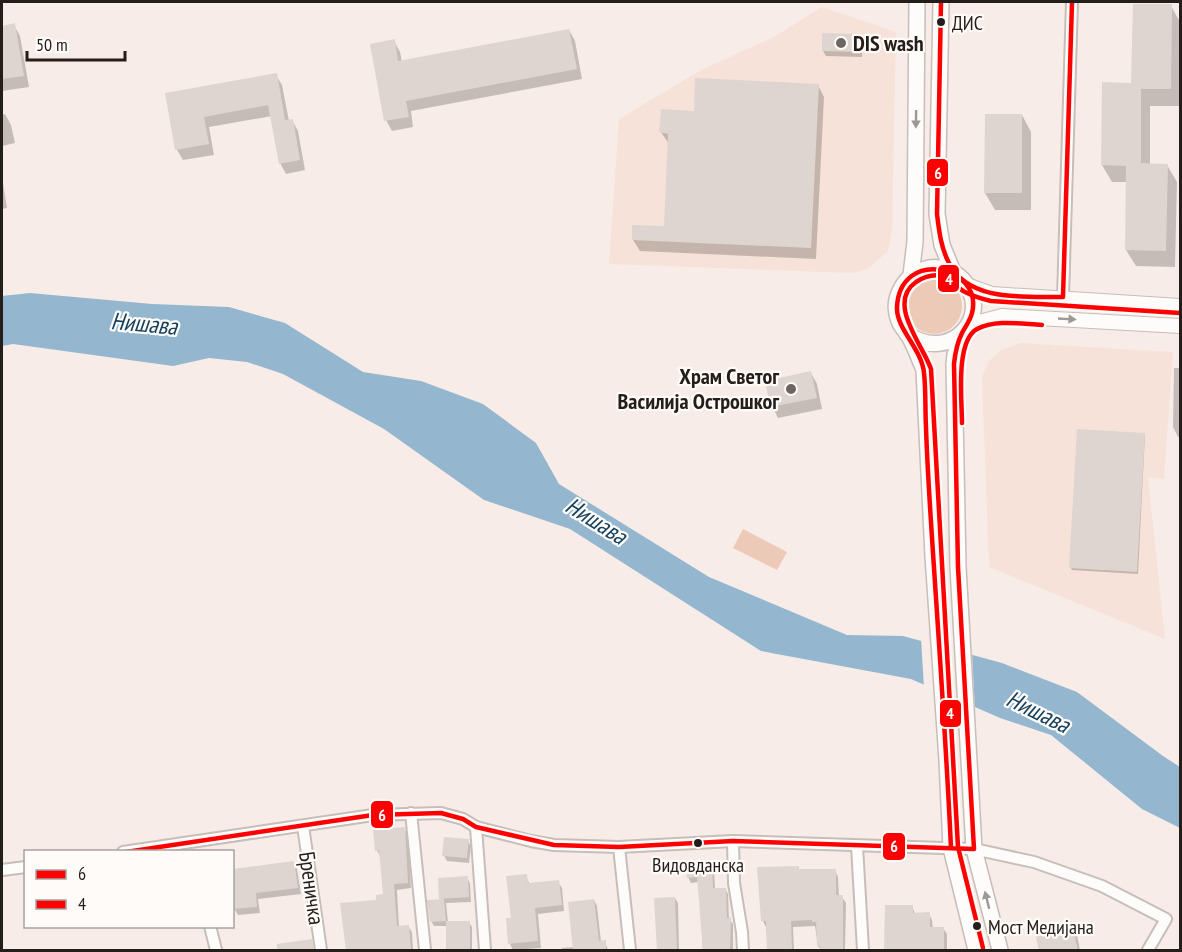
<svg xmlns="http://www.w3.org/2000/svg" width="1182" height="952" viewBox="0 0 1182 952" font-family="'PT Sans Narrow',sans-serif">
	<rect width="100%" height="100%" fill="#f7ece7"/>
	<!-- built -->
	<g fill="#f6e2d8">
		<path d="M822,7L896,32L892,230L888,251L869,268L853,273L609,264L619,119L701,70L774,37Z"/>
		<path d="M1020,343L1173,352L1164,479L1148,477L1165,639L989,567L982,377L989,361L1001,350Z"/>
	</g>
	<!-- green -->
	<g fill="#edc9b8">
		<circle cx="934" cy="306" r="28"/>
		<path d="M743,529L787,552L777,570L733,548Z"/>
	</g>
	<!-- water -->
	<path fill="#94b7cf" d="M30,293L152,304L229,307L285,323L363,372L421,381L483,404L536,443L559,484L709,577L847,635L903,636L1002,663L1077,692L1163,756L1180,767V828L1142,809L1051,735L1000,718L911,679L761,651L570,529L484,500L384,429L283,374L247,362L209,358L173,366L13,344L2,346V296Z"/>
	<!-- pier -->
	<path fill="#f7ece7" d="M921,638L972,652L975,711L924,688Z"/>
	<!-- shadow -->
	<g fill="#0003">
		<path d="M1171,6L1180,22V106H1150V165H1167L1177,182L1175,267L1136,266L1126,250L1127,182H1112L1102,165L1103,84H1132Z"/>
		<path d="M14,25L20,36L29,87L2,91V27Z"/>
		<path d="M569,30L575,41L582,79L411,111L413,127L392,131L386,120L394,41L400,52L402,62Z"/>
		<path d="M823,35L859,36L862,41V57L826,56L823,51Z"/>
		<path d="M276,75L282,85L289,121L292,120L298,131L305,170L286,174L280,163L272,116L209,127L214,155L183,160L177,150L167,94Z"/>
		<path d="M818,85L824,97L816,259L640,251L633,240L666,228L669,144L661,132L695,112Z"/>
		<path d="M5,114L11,125L15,143L2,146V115Z"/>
		<path d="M986,115H1022L1031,132V210H995L985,193Z"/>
		<path d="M2,177L7,208L2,209Z"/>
		<path d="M1174,368H1180V437H1178L1173,427Z"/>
		<path d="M811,373L817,384L822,409L778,418L772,406Z"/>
		<path d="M1145,434L1138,574L1072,570L1071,568Z"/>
		<path d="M404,829L408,835L411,888L397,890L399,927L408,926L412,932L413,950H347L378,901L385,896L380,856L377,850Z"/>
		<path d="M468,841L471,846L469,863L447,861L444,856Z"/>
		<path d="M294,862L297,869L301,894L258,899L260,913L238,915L234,908Z"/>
		<path d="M711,864L714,869L715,890L725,889L728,894L729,919L733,924V950H703L699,882L691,883L688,877Z"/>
		<path d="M835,870L838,877L839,897H842L846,903L845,950H821L818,946L815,926L793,927L794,950H768L766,927L763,921L800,871Z"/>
		<path d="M526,876L530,885L558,882L562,888L564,911L538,914L541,948L513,950L510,944L512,919Z"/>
		<path d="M467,878L470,883L471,902L446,903L448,922H469L472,927V950H447V926H434L431,921L442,900L441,898Z"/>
		<path d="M675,898L678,903L679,950H658Z"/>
		<path d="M594,900L597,906L601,942H605L608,950H562V948L574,947Z"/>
		<path d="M912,906L915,914H929L932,920L933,929L943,928L947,934V950H886Z"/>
		<path d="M1071,925L1077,935L1080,950H1040Z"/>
	</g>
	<!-- building -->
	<g fill="#ded5d0">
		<path d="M1133,4H1172L1171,89H1141V163L1168,164L1166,251L1125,250L1126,166L1101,165L1102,82L1131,83Z"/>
		<path d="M15,23L24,76L2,79V26Z"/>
		<path d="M569,29L577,69L406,101L409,117L384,121L370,44L395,39L398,61Z"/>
		<path d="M822,33L860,34V52L822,51Z"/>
		<path d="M277,73L285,120L293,119L300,160L279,164L268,105L204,117L209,144L175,150L165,93Z"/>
		<path d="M695,78L819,84L811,248L632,240V225L664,226L668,134L659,132L661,109L694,111Z"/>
		<path d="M985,114H1022V193H984Z"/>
		<path d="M811,371L817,398L770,407L765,381Z"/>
		<path d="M1077,429L1145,433L1137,572L1069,568Z"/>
		<path d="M405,827L408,883L394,884L397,926L409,925L411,949L346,951L340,903L376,900V895L383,894L379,850L375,851L373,830Z"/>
		<path d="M444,837L469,839L467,858L442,856Z"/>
		<path d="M294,861L298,888L256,893L257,907L232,909V869Z"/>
		<path d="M712,862L713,888H726L727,918L731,917L730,951H703L697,877L687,878L686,863Z"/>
		<path d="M799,866V869H836V895H843V951H820V946H817L816,922H812V920L791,921L792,951H767L766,921H761L757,867Z"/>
		<path d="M527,874L528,883L559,880L562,905L535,908L538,941L508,944L506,918H511L506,876Z"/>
		<path d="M468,876L469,897L439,899L438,878Z"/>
		<path d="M675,897L677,951H657L654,898Z"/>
		<path d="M444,899L446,921L430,922L427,900Z"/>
		<path d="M594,899L599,941L606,940V951H573L568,902Z"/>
		<path d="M885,905H913V913L930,912V927H944V949L884,951Z"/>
		<rect x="446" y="921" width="24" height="30"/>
		<path d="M1072,923L1078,951H1039L1035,932Z"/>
		<path d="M312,939L314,951H277V944Z"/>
	</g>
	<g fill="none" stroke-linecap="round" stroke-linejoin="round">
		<defs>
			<g id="minor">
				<path d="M1063,297L1072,2"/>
				<path d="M411,813L425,950"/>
				<path d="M303,826L321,950"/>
				<path d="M476,827L485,950"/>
				<path d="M733,841L734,883L742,932L743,950"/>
				<path d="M857,846L863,950"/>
				<path d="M619,847L630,950"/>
				<path d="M123,852L373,815L441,813L463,819L476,827L531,841L554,845L619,847L733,841L974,849L1034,862L1102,886L1166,919L1148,950"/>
				<path d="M2,870L26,867"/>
				<path d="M210,926L216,950"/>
			</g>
			<g id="tertiary">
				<path d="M967,285L992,294L1180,306"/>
				<path d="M968,325L1002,316L1180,326"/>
			</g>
			<g id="secondary">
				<path d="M941,2L937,214L942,245L953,272"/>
				<path d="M911,275L915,242L917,2"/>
				<path d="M962,333L955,355L954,364L958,567L974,849L1000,950"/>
				<path d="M907,334C951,365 995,314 962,279C954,271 941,266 929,268C905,273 890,298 899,321C901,327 906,331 909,336C915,347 919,358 924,370L933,556L947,760L951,848L976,950"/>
			</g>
		</defs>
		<!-- minor casing -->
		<use href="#minor" stroke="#c7beba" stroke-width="14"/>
		<!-- tertiary casing -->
		<use href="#tertiary" stroke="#c7beba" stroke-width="16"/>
		<!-- secondary casing -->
		<use href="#secondary" stroke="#c7beba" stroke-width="18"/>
		<!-- minor -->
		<use href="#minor" stroke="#fefcfb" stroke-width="10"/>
		<!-- tertiary -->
		<use href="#tertiary" stroke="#fefcfb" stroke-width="14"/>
		<!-- secondary -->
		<use href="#secondary" stroke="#fefcfb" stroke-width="15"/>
		<defs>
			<g id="bus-1">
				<path d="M941,2L937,214C939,231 941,248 949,263C969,303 1026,296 1063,297L1072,2"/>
				<path d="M126,852L373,815L441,813L463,819L476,827L554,845L619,847L733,841L974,849L958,567L954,364C955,354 957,343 962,333C965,327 970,321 972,313C984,266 900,247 897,307C896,329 922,349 924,373C926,391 925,409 926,427C927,459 929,491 931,522C938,631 946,739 951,848"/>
			</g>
			<g id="bus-2">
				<path d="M962,423C962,401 955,341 977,329C996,319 1021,324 1042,325"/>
				<path d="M983,948L958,847L931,369C923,345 886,303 916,282C924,277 933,274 942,276C952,278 956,288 965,292C973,296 982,299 991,301L1180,313"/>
			</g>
		</defs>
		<!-- bus-1 casing -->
		<use href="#bus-1" stroke="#fffbf9" stroke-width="9"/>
		<!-- bus-2 casing -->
		<use href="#bus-2" stroke="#fffbf9" stroke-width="9"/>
		<!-- bus-1 -->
		<use href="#bus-1" stroke="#f00" stroke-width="4.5"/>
		<!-- bus-2 -->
		<use href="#bus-2" stroke="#f00" stroke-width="4.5"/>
	</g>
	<!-- one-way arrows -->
	<defs><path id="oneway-solid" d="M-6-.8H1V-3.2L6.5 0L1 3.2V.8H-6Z" transform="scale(1.5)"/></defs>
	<g fill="#9c9896">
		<use href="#oneway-solid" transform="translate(916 119) rotate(91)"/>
		<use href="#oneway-solid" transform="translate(1067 319) rotate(3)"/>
		<use href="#oneway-solid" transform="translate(987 900) rotate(-104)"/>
	</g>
	<!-- markers -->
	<g fill="#241d1a" stroke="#fffbf9" stroke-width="2">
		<circle cx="941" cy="22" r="5"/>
		<circle cx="698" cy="843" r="5"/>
		<circle cx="977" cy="926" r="5"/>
	</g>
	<g fill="#6e6562" stroke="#fffbf9" stroke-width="2">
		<circle cx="841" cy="43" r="6"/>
		<circle cx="791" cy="389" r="6"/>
	</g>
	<g text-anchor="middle" stroke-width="4.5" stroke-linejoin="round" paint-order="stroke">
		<!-- bus labels -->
		<g font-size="20" fill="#241d1a" stroke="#fffbf9" text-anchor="start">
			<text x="952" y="30">ДИС</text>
			<text x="698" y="872" text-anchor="middle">Видовданска</text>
			<text x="988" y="934">Мост Медијана</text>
		</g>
		<!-- poi labels -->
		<g font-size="22" font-weight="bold" fill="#241d1a" stroke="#fffbf9" text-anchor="start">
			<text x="853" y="51">DIS wash</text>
			<text x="779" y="384" text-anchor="end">Храм Светог<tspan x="779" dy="25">Василија Острошког</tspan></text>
		</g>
		<!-- street labels -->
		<g font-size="22" fill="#241d1a" stroke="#fffbf9">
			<text transform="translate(312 888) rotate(82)" y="8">Бреничка</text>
		</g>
		<!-- water labels -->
		<g font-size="24" font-style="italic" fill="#16415c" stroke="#fffbf9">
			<text transform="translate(144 324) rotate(5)" y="8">Нишава</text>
			<text transform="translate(596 521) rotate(32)" y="8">Нишава</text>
			<text transform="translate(1038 712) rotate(26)" y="8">Нишава</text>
		</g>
	</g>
	<g stroke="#fffbf9" stroke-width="2">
		<rect x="926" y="158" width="23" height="29" rx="6" fill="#f00"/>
		<rect x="937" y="264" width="23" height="29" rx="6" fill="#f00"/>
		<rect x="939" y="699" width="23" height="29" rx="6" fill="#f00"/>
		<rect x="370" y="800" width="24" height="29" rx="6" fill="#f00"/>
		<rect x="882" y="832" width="24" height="29" rx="6" fill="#f00"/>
	</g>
	<g font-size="16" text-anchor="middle" font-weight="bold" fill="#fff">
		<text x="938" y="179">6</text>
		<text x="949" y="285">4</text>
		<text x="950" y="719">4</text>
		<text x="382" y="821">6</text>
		<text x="894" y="852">6</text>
	</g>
	<!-- border -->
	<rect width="1182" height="952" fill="none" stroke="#241d1a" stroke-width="6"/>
	<!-- legend -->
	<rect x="24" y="850" width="210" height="78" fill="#fffbf9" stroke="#a7a2a0" stroke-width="1.5"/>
	<rect x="36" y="870" width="30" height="9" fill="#ff0000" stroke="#a7a2a0" stroke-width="1.5"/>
	<text x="78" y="880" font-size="18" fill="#241d1a">6</text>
	<rect x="36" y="900" width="30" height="9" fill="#ff0000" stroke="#a7a2a0" stroke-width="1.5"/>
	<text x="78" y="910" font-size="18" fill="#241d1a">4</text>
	<!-- scale -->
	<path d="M27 51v9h98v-9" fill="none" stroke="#241d1a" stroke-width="3"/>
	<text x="36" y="51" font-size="18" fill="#241d1a" stroke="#fffbf9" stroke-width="4.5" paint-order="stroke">50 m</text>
</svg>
